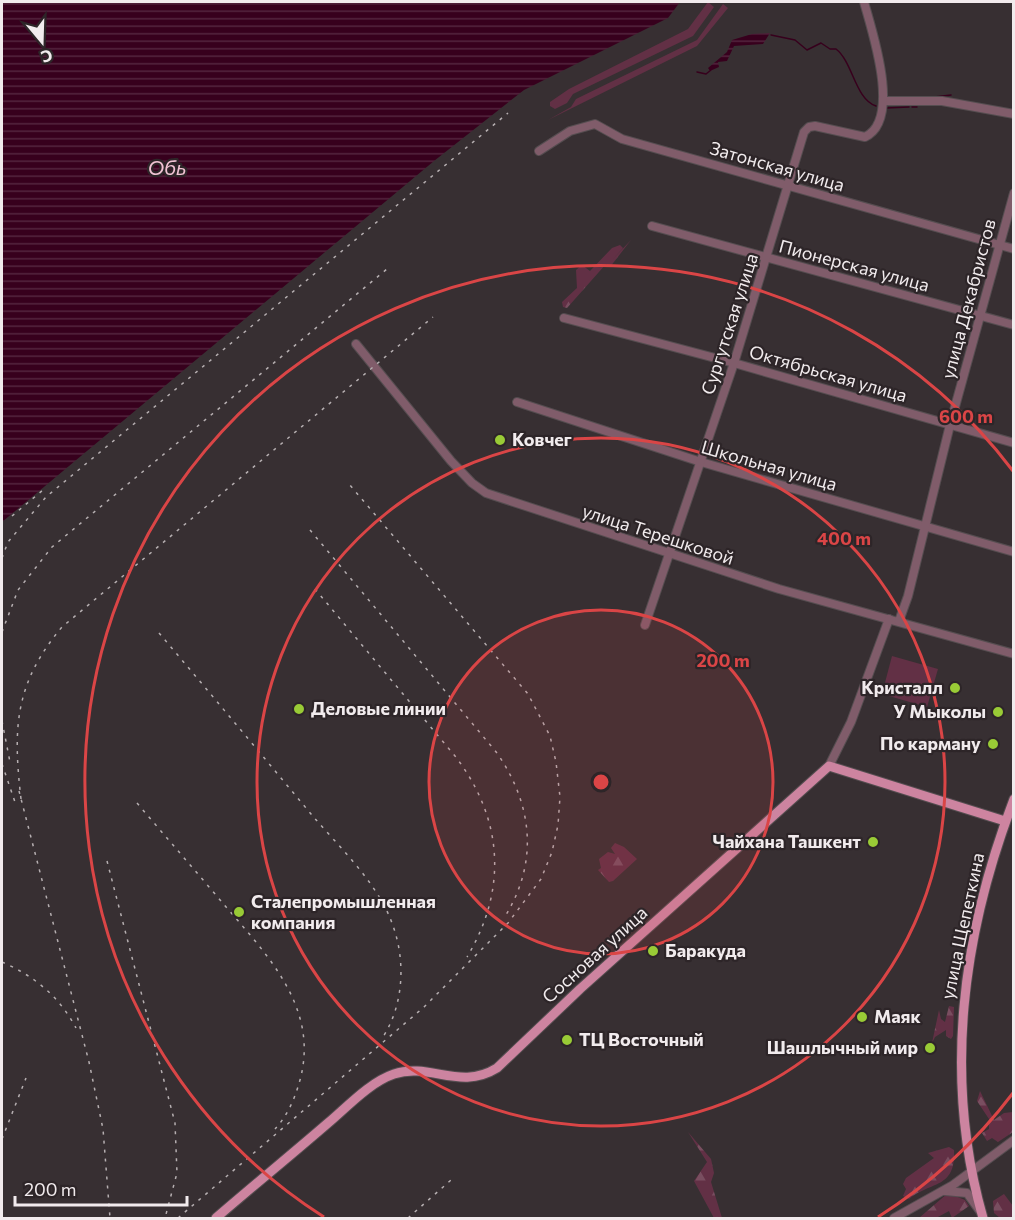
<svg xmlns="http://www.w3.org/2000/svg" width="1015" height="1220" viewBox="0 0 1015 1220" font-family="Commissioner,sans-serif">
	<defs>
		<pattern id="forest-firs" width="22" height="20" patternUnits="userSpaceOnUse" patternTransform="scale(1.5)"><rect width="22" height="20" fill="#623045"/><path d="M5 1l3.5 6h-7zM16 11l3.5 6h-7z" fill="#794e60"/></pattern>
		<pattern id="water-rules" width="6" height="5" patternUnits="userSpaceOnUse" patternTransform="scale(1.5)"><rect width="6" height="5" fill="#37001d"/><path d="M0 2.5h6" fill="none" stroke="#54253e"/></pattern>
	</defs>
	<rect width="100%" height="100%" fill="#372f32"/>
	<!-- grass -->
	<g fill="#623045">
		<path d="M708,2L714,7L693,36L573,94L567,103L555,109L550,106V102L569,89L688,29Z"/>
		<path d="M723,4L728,8L697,46L548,120L571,107L576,99L697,40Z"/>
		<path d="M892,656L938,669L927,707L882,694Z"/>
	</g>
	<!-- forest -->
	<g fill="url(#forest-firs)">
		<path d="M631,240L610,267L606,264L567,308L563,307L562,302L577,288L576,270L582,265L590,271L612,248L620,245L623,248L612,260Z"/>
		<path d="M615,843L624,847L637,859L613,881L609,882L598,870L601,868L599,859L608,852L615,854L611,848Z"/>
		<path d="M949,1006L954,1007L953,1036L951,1039L946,1036V1030L935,1037L932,1043L939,1010L941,1019L945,1022Z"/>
		<path d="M980,1091L994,1120L1004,1113L1013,1112V1132L998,1142L992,1138L987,1141L982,1133L989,1129V1119L977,1101Z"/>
		<path d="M688,1132L711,1159L714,1173L711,1182L722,1218H714L694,1181L707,1162Z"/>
		<path d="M949,1147L954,1150C956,1189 931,1181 909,1199L903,1196L906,1189L903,1184L906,1178L934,1158L928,1153Z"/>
		<path d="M948,1193H955V1196L965,1200L969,1206L952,1218L949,1211L936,1218H919Z"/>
		<path d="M1004,1194L1013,1206V1218H1000L994,1213L993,1201Z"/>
	</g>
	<!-- water -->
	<g fill="url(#water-rules)">
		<path d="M2,2H680L668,18L524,90L434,161L2,522Z"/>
		<path d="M770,33L763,44L734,46L727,61L718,62L719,67L710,71L708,68L727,52L732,40L752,34Z"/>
	</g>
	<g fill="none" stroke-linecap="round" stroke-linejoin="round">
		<!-- stream -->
		<g stroke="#37001d" stroke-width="1.5">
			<path d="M771,35L795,40L807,50L821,43L830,49H836C853,62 855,99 876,106"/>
			<path d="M697,72L706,74L711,70"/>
			<path d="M926,98L951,95"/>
			<path d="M912,107H917"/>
			<path d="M886,108L909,107"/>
		</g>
		<defs>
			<g id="minor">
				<path d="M883,101H942L1014,114"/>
				<path d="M539,151L570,131L595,124L622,139L1014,249"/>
				<path d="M652,226L1014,325"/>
				<path d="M564,318L734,363L1014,443"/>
				<path d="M356,344L451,461L472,483L486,493L779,589L1014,654"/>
				<path d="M517,402L701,462L1014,552"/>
				<path d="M899,621L908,596L950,425L1014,193"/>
				<path d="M645,625L734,363L804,132L809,127L815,126L865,137C902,120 872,31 864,2"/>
				<path d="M829,766L851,722L889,619"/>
				<path d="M945,1191L967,1193L980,1211"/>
				<path d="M894,1218L953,1185L1014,1140"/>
			</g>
			<g id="major">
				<path d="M216,1218C253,1186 291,1155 328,1123C347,1107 370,1082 394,1074C430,1062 460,1091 497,1068L580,989L829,766L1005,821"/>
				<path d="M983,1218C943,1078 962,934 1014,799"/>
			</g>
		</defs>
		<!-- minor casing -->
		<use href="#minor" stroke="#554d50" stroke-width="10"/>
		<!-- major casing -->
		<use href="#major" stroke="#554d50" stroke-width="11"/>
		<!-- minor -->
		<use href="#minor" stroke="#805c6a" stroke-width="8"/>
		<!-- major -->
		<use href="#major" stroke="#cd84a0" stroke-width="9"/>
		<!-- rail -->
		<g stroke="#b6afb1" stroke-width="1.5" stroke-dasharray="3 6" stroke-linecap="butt">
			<path d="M12,516L43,490"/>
			<path d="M310,530L497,753C533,805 539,863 504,918"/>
			<path d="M2,558L8,542L46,497L508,113"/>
			<path d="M315,589L455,756C503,818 508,889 467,957"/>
			<path d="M2,632L18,590L52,547L387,269"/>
			<path d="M159,633C210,693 261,754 311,814C339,847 377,882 392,923C406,960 404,1004 383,1037"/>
			<path d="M2,721L10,762"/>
			<path d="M2,764L15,802"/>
			<path d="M19,791L89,1062L103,1129L110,1218"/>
			<path d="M21,799C13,729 14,684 62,627L433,317"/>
			<path d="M137,803C165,836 193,868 221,901C265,953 320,1006 300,1080C295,1098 288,1115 275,1129"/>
			<path d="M107,861L175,1123L177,1173L165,1218"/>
			<path d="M2,962C34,976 59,996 76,1028"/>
			<path d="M2,1139L26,1078"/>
			<path d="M178,1218L424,1007L508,923L541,879L552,852L558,825L560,797L556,762L550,736L528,694L349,484"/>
			<path d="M408,1218L451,1180"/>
		</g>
	</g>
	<!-- distance rings -->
	<circle cx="601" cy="782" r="172" fill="#da4546" fill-opacity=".12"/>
	<g fill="none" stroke="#da4546" stroke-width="3">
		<circle cx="601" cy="782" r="172"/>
		<circle cx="601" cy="782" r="344"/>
		<path d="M1013 1093A516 516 0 0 1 878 1217M324 1217A516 516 0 1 1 1013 471"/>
	</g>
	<!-- markers -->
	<g fill="#99cb36" stroke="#2d2528" stroke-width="2">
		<circle cx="500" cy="440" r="6"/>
		<circle cx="955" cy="688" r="6"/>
		<circle cx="299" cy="709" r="6"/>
		<circle cx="998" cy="712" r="6"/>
		<circle cx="993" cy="744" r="6"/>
		<circle cx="873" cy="842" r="6"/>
		<circle cx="239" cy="912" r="6"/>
		<circle cx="653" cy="951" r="6"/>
		<circle cx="862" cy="1017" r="6"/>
		<circle cx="567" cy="1040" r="6"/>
		<circle cx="930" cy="1048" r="6"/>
	</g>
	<g text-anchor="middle" stroke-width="4.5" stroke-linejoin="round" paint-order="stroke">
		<!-- street labels -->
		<g font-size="18" fill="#f1ebed" stroke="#2d2528">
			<text transform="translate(777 167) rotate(16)" y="6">Затонская улица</text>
			<text transform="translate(854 266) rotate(15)" y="6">Пионерская улица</text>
			<text transform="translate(969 299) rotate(-75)" y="6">улица Декабристов</text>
			<text transform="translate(730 324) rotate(-72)" y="6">Сургутская улица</text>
			<text transform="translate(828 374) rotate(16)" y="6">Октябрьская улица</text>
			<text transform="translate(769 466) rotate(16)" y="6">Школьная улица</text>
			<text transform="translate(658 535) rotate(18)" y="6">улица Терешковой</text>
			<text transform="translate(963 926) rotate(-78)" y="6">улица Щепеткина</text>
			<text transform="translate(595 955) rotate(-42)" y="6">Сосновая улица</text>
		</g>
		<!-- poi labels -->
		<g font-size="18" font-weight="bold" fill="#f1ebed" stroke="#2d2528" text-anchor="start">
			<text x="512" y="446">Ковчег</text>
			<text x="943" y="694" text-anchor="end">Кристалл</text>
			<text x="311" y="715">Деловые линии</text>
			<text x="986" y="718" text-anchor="end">У Мыколы</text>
			<text x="981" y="750" text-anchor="end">По карману</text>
			<text x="861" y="848" text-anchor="end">Чайхана Ташкент</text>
			<text x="251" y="908">Сталепромышленная<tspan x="251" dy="21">компания</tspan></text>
			<text x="665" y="957">Баракуда</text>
			<text x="874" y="1023">Маяк</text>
			<text x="579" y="1046">ТЦ Восточный</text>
			<text x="918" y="1054" text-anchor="end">Шашлычный мир</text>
		</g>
		<!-- water labels -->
		<g font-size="20" font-style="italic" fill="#f2c3d4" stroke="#2d2528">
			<text x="167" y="175">Обь</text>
		</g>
	</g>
	<circle cx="601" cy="782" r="9" fill="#da4546" stroke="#2d2528" stroke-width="3"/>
	<g font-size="18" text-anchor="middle" font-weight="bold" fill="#da4546" stroke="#2d2528" stroke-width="4.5" stroke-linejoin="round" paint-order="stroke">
		<text x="966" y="423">600 m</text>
		<text x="844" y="545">400 m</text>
		<text x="723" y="667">200 m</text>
	</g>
	<!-- border -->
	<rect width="1015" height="1220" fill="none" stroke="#f1ebed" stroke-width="6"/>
	<!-- north arrow -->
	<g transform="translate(42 42) rotate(161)" stroke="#2d2528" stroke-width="4.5" paint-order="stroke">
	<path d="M0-4.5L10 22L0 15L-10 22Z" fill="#f1ebed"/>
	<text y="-9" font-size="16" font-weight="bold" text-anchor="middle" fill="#f1ebed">С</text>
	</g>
	<!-- scale -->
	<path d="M15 1196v9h172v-9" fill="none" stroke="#f1ebed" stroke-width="3"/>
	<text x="24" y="1196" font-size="18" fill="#f1ebed" stroke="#2d2528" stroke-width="4.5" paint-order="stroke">200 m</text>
</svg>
